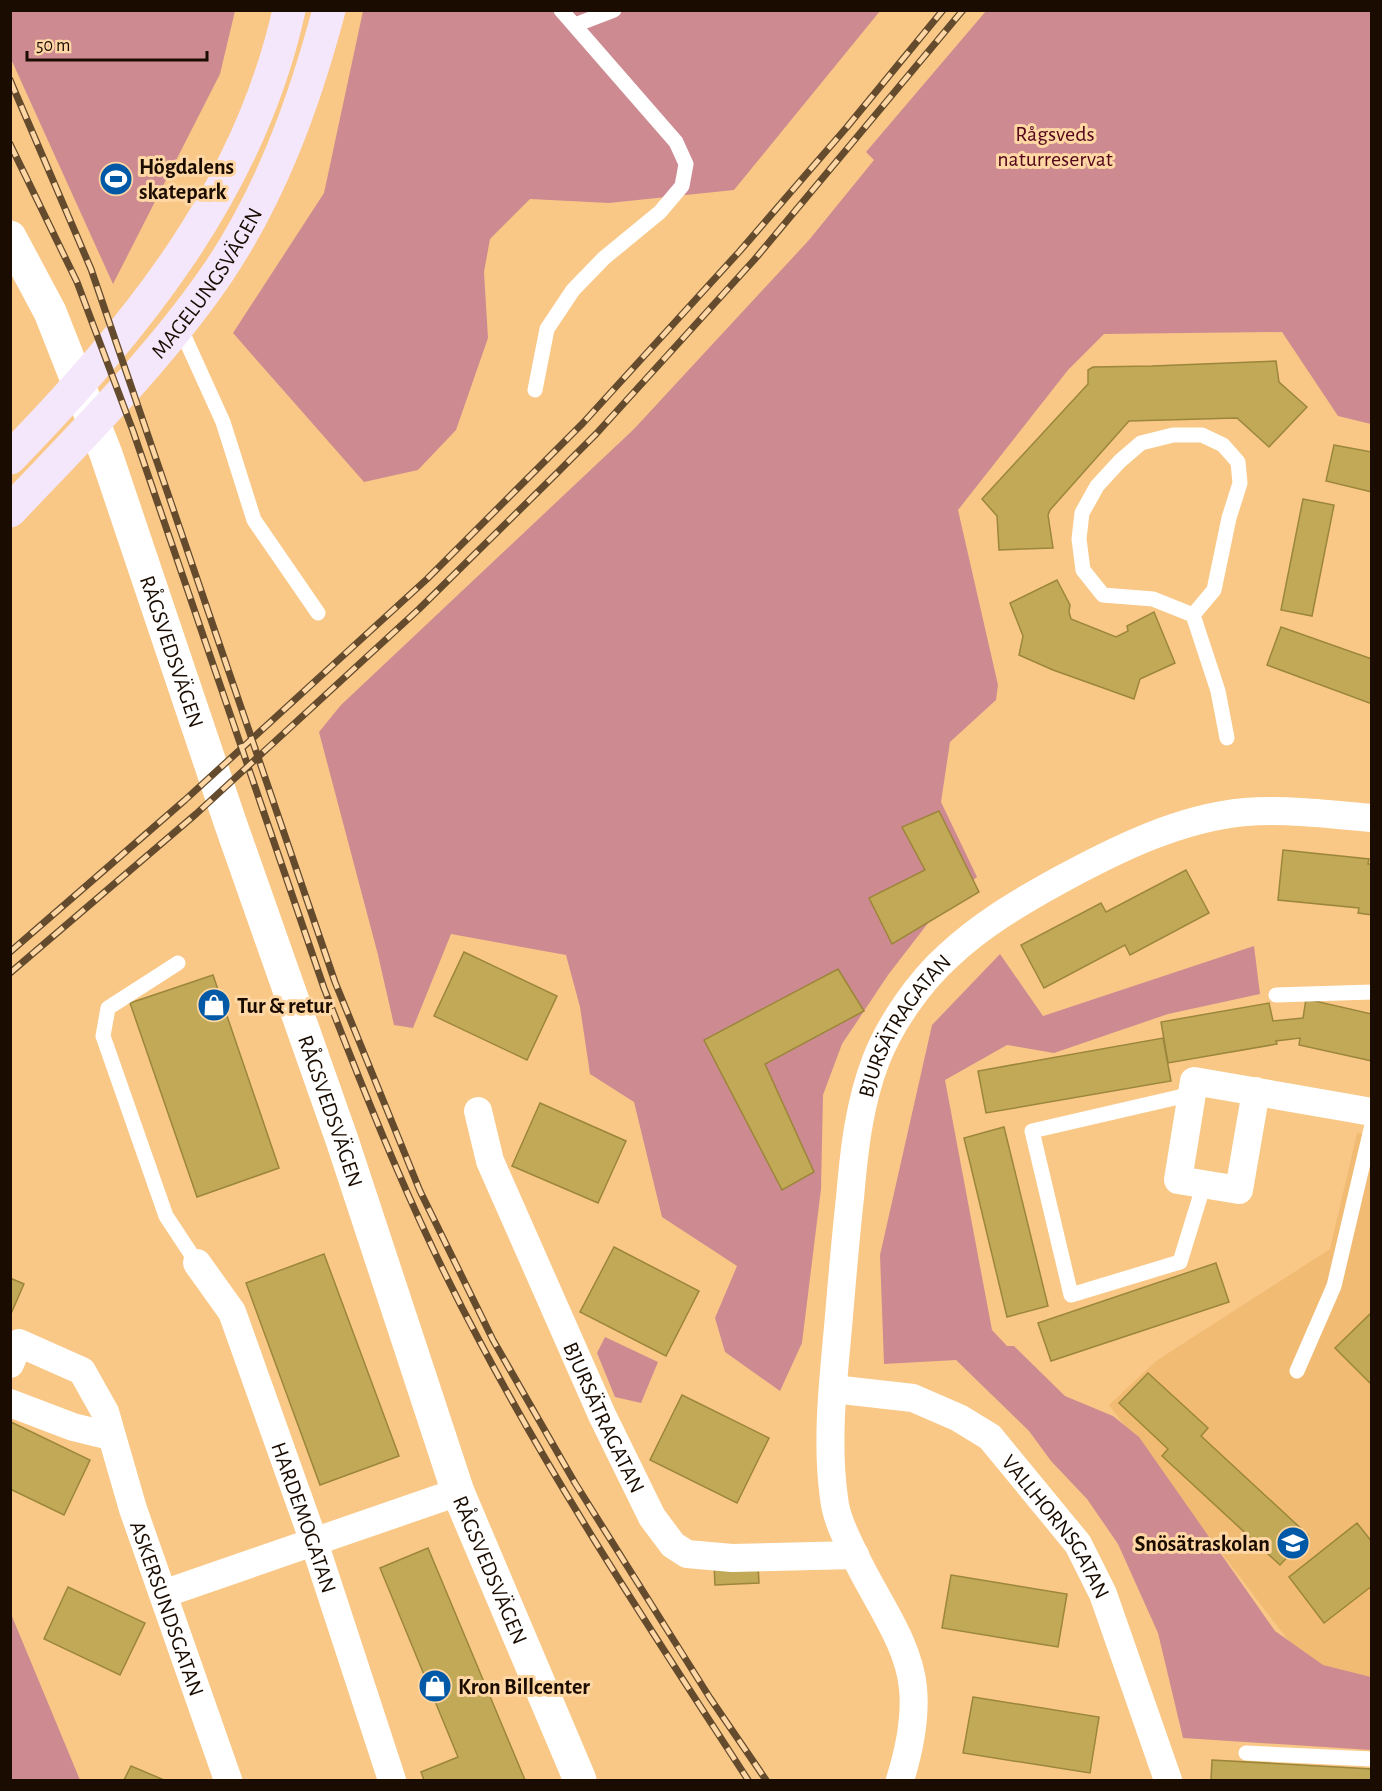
<svg xmlns="http://www.w3.org/2000/svg" width="1382" height="1791" viewBox="0 0 1382 1791" font-family="'Alegreya Sans',sans-serif">
	<rect width="100%" height="100%" fill="#f9c887"/>
	<!-- built -->
	<path fill="#f1bb74" d="M1357,1133L1371,1135V1693L1319,1681L1109,1405L1156,1361L1330,1249Z"/>
	<!-- green -->
	<g fill="#cd8b91">
		<path d="M10,11H235L220,74L113,284L11,59Z"/>
		<path d="M363,11H880L734,190L609,203L530,199L490,239L484,272L488,338L456,430L418,470L364,482L233,333L324,193Z"/>
		<path d="M986,11H1371V424L1338,416L1282,332L1104,334L1068,370L958,510L998,685L996,700L950,742L941,802L977,877L942,905L888,975L842,1044L823,1095L821,1189L802,1343L780,1391L725,1352L715,1318L737,1266L662,1217L634,1102L590,1074L580,1007L566,955L451,934L413,1028L394,1025L378,955L319,732L341,705L634,429L809,240L874,160L866,152Z"/>
		<path d="M1254,946L1260,994L1168,1014L1054,1053L1007,1045L945,1080L992,1330L1007,1346H1014L1065,1396L1113,1416L1139,1437L1275,1631L1323,1665L1371,1677V1750L1183,1738L1158,1633L1118,1544L1087,1499L1051,1461L1029,1431L956,1360L884,1364L880,1255L932,1025L1000,954L1043,1016Z"/>
		<path d="M605,1337L658,1362L641,1403L615,1397L597,1353Z"/>
		<path d="M11,1614L80,1780H11Z"/>
	</g>
	<!-- building -->
	<g fill="#c1a958" stroke="#9c863a" stroke-width="1.5">
		<path d="M1276,361L1279,382L1307,407L1269,447L1237,418L1129,421L1050,510L1048,515L1053,548L999,550L997,516L982,499L1088,384V370L1093,367L1152,366Z"/>
		<path d="M1334,445L1372,452V492L1326,481Z"/>
		<path d="M1303,499L1334,505L1312,616L1281,610Z"/>
		<path d="M1057,580L1070,605L1069,612L1071,619L1116,637L1128,631L1127,626L1154,612L1175,663L1140,679L1134,699L1053,670L1019,655L1023,636L1010,603Z"/>
		<path d="M1281,627L1372,659V704L1267,665Z"/>
		<path d="M939,811L979,892L892,944L869,898L925,870L902,827Z"/>
		<path d="M1283,850L1369,859L1368,864H1372V915L1358,913L1359,908L1278,900Z"/>
		<path d="M1186,870L1209,913L1130,955L1125,945L1044,988L1021,945L1101,903L1106,912Z"/>
		<path d="M464,952L557,996L527,1060L434,1016Z"/>
		<path d="M838,969L864,1011L765,1064L814,1172L782,1190L704,1040Z"/>
		<path d="M213,975L279,1168L197,1197L130,1003Z"/>
		<path d="M1306,999L1372,1014V1061L1299,1045L1300,1038L1276,1041L1277,1044L1168,1063L1161,1022L1269,1003L1273,1021L1303,1018Z"/>
		<path d="M1163,1038L1171,1081L986,1113L978,1071Z"/>
		<path d="M540,1103L626,1141L598,1203L512,1166Z"/>
		<path d="M1004,1127L1048,1306L1007,1317L964,1138Z"/>
		<path d="M614,1247L699,1291L666,1356L580,1312Z"/>
		<path d="M324,1254L399,1456L320,1485L246,1283Z"/>
		<path d="M1216,1263L1229,1302L1051,1361L1038,1323Z"/>
		<path d="M10,1278L24,1284L10,1316Z"/>
		<path d="M1372,1312V1385L1335,1348Z"/>
		<path d="M1148,1373L1208,1428L1201,1436L1308,1535L1280,1565L1162,1456L1168,1449L1119,1403Z"/>
		<path d="M682,1395L769,1438L737,1503L650,1460Z"/>
		<path d="M11,1422L90,1460L64,1515L10,1489Z"/>
		<path d="M1357,1523L1372,1542V1586L1324,1623L1289,1577Z"/>
		<path d="M428,1548L525,1780H424L421,1772L458,1757L380,1568Z"/>
		<path d="M758,1564L759,1583L715,1585L714,1565Z"/>
		<path d="M951,1575L1067,1594L1058,1647L942,1628Z"/>
		<path d="M68,1587L145,1623L120,1675L44,1639Z"/>
		<path d="M973,1697L1099,1717L1090,1773L963,1753Z"/>
		<path d="M1212,1760L1372,1769V1780H1211Z"/>
		<path d="M131,1766L164,1780H124Z"/>
	</g>
	<g fill="none" stroke-linecap="round" stroke-linejoin="round">
		<!-- service -->
		<g stroke="#fff" stroke-width="15">
			<path d="M575,25L614,10"/>
			<path d="M179,325L223,422L254,520L318,613"/>
			<path d="M535,390L547,329L573,290L604,258L660,212L682,186L686,164L676,142L561,10"/>
			<path d="M1193,615L1214,590L1229,518L1240,483L1238,462L1223,445L1202,435H1173L1141,443L1120,461L1097,486L1082,513L1079,539L1083,570L1103,595L1153,599L1193,615L1218,691L1227,738"/>
			<path d="M178,963L108,1008L103,1036L166,1216L197,1263"/>
			<path d="M1276,995L1372,992"/>
			<path d="M1192,1094L1032,1131L1071,1295L1180,1262L1204,1184"/>
			<path d="M1297,1371L1334,1286L1372,1125"/>
			<path d="M1246,1753L1372,1759"/>
		</g>
		<!-- minor -->
		<g stroke="#fff" stroke-width="28">
			<path d="M1256,1091L1239,1190L1178,1180L1194,1081L1372,1112"/>
			<path id="s1" d="M478,1111L490,1161L602,1415L652,1517L673,1545L687,1554L732,1558L855,1555"/>
			<path id="s2" d="M197,1263L232,1312L314,1542L392,1780"/>
			<path id="s3" d="M10,1364L19,1343L82,1371L105,1412L133,1509L228,1780"/>
			<path id="s4" d="M833,1389L913,1398L959,1418L990,1437L1078,1544L1103,1594L1168,1780"/>
			<path d="M10,1403L73,1427L110,1436"/>
			<path d="M163,1594L458,1492"/>
			<path id="s5" d="M900,1780C909,1751 916,1719 913,1688C909,1643 876,1600 857,1560C848,1541 836,1519 834,1498C825,1434 835,1368 840,1304C843,1269 846,1233 850,1198C854,1151 859,1104 876,1060C890,1024 919,982 948,956C981,925 1018,903 1058,881C1115,850 1179,818 1245,812C1288,809 1329,814 1372,818"/>
		</g>
		<!-- tertiary -->
		<path stroke="#fff" stroke-width="33" id="s6" d="M10,237L50,312L106,454L230,822L342,1140L458,1492L580,1780"/>
		<!-- secondary -->
		<g stroke="#f4e7fc" stroke-width="33">
			<path d="M10,458C136,328 249,191 289,10"/>
			<path id="s7" d="M10,511C81,436 156,362 215,277C270,197 304,104 329,10"/>
		</g>
		<defs>
			<g id="rail">
				<path d="M10,80L91,269L335,982L420,1191L493,1340L575,1483L710,1698L766,1780"/>
				<path d="M10,144L77,282L133,431L324,988C370,1108 418,1227 479,1340C559,1492 655,1636 748,1780"/>
				<path d="M10,952L185,800L427,579L583,423L739,252L847,127L943,10"/>
				<path d="M10,973L196,814L419,609L552,478L596,434L755,259L963,10"/>
			</g>
		</defs>
		<!-- rail casing -->
		<use href="#rail" stroke="#644b2d" stroke-width="7"/>
		<!-- rail -->
		<use href="#rail" stroke="#ffd7a4" stroke-width="4.5" stroke-dasharray="14" stroke-linecap="butt"/>
	</g>
	<!-- icons -->
	<defs>
		<symbol id="stadium-disc" viewBox="-11 -11 22 22"><circle r="9.5" fill="#0059a7" stroke="#ffd7a4"/><path d="M0-5a6.5 5 0 1 0 0 10a6.5 5 0 1 0 0-10ZM-3.5-1.8h7v3.6h-7Z" fill="#fff"/></symbol>
		<symbol id="shop-disc" viewBox="-11 -11 22 22"><circle r="9.5" fill="#0059a7" stroke="#ffd7a4"/><path d="M-5-2.5h2.3a2.7 3.5 0 0 1 5.4 0H5L5.5 6h-11ZM-1.5-2.5h3a1.5 2.3 0 0 0-3 0Z" fill="#fff"/></symbol>
		<symbol id="school-disc" viewBox="-11 -11 22 22"><circle r="9.5" fill="#0059a7" stroke="#ffd7a4"/><path d="M0-5L7-2L0 1L-7-2ZM-4 1L0 2.5L4 1V4Q0 6-4 4Z" fill="#fff"/></symbol>
	</defs>
	<g fill-rule="evenodd">
		<use href="#stadium-disc" x="97" y="160" width="38" height="38"/>
		<use href="#shop-disc" x="195" y="986" width="38" height="38"/>
		<use href="#school-disc" x="1274" y="1524" width="38" height="38"/>
		<use href="#shop-disc" x="416" y="1667" width="38" height="38"/>
	</g>
	<g text-anchor="middle" stroke-width="6" stroke-linejoin="round" paint-order="stroke">
		<!-- park labels -->
		<g font-size="22" fill="#54061b" stroke="#ffd7a4">
			<text x="1055" y="141">Rågsveds<tspan x="1055" dy="25">naturreservat</tspan></text>
		</g>
		<!-- poi labels -->
		<g font-size="22" font-weight="bold" fill="#1a0c00" stroke="#ffd7a4" text-anchor="start">
			<text x="139" y="174">Högdalens<tspan x="139" dy="25">skatepark</tspan></text>
			<text x="237" y="1013">Tur &amp; retur</text>
			<text x="1270" y="1551" text-anchor="end">Snösätraskolan</text>
			<text x="458" y="1694">Kron Billcenter</text>
		</g>
		<!-- street labels -->
		<g font-size="22" fill="#1a0c00" stroke="#ffd7a4">
			<text dy="8" stroke="none"><textPath href="#s7" startOffset="302">MAGELUNGSVÄGEN</textPath></text>
			<text dy="8" stroke="none"><textPath href="#s6" startOffset="446">RÅGSVEDSVÄGEN</textPath></text>
			<text dy="8" stroke="none"><textPath href="#s5" startOffset="786">BJURSÄTRAGATAN</textPath></text>
			<text dy="8" stroke="none"><textPath href="#s6" startOffset="932">RÅGSVEDSVÄGEN</textPath></text>
			<text dy="8" stroke="none"><textPath href="#s1" startOffset="332">BJURSÄTRAGATAN</textPath></text>
			<text dy="8" stroke="none"><textPath href="#s2" startOffset="278">HARDEMOGATAN</textPath></text>
			<text dy="8" stroke="none"><textPath href="#s4" startOffset="279">VALLHORNSGATAN</textPath></text>
			<text dy="8" stroke="none"><textPath href="#s6" startOffset="1418">RÅGSVEDSVÄGEN</textPath></text>
			<text dy="8" stroke="none"><textPath href="#s3" startOffset="345">ASKERSUNDSGATAN</textPath></text>
		</g>
	</g>
	<!-- border -->
	<rect width="1382" height="1791" fill="none" stroke="#1a0c00" stroke-width="24"/>
	<!-- scale -->
	<path d="M27 51v9h180v-9" fill="none" stroke="#1a0c00" stroke-width="3"/>
	<text x="36" y="51" font-size="18" fill="#1a0c00" stroke="#ffd7a4" stroke-width="4.5" paint-order="stroke">50 m</text>
</svg>
